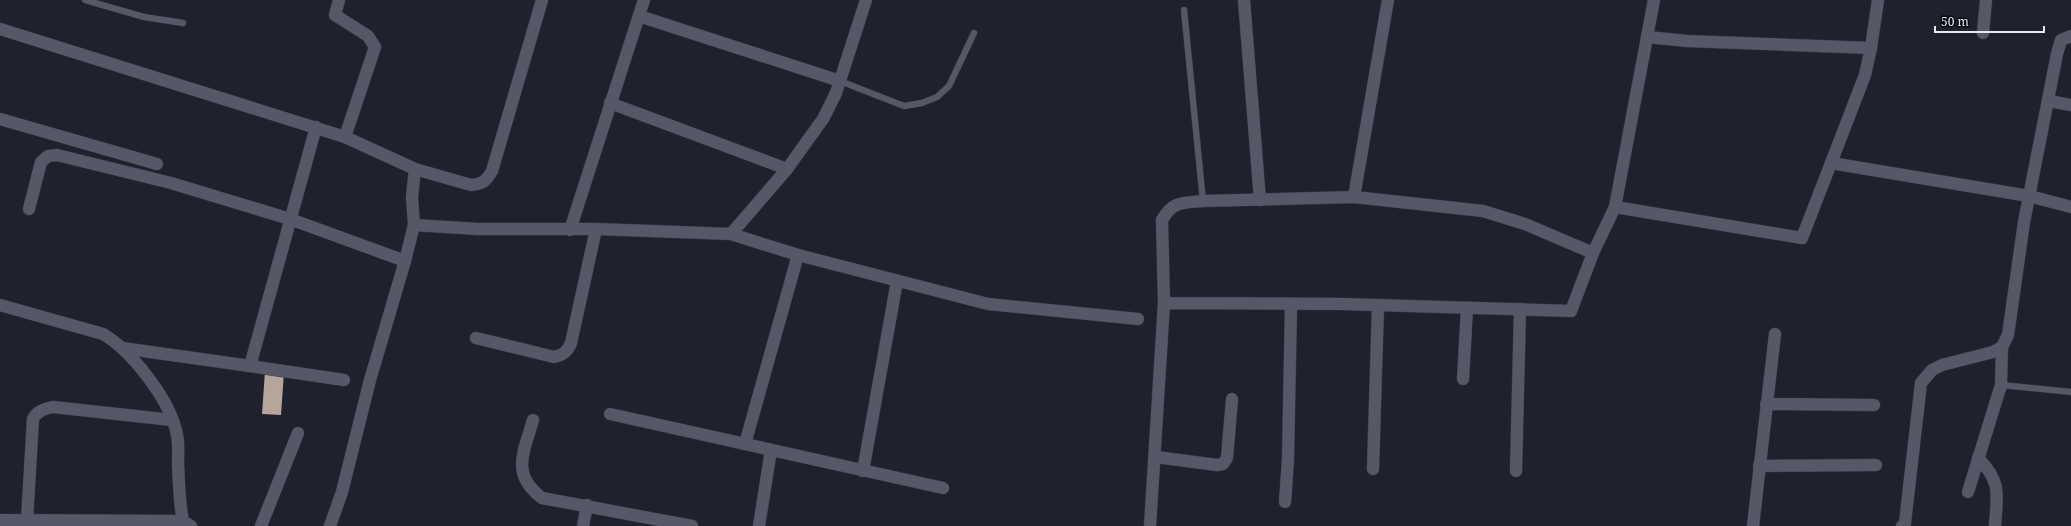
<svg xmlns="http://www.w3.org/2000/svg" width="2071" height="526" viewBox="0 0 2071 526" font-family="'Noto Serif',serif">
	<rect width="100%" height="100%" fill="#1f212d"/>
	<!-- building -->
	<path fill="#b6a59b" d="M265,371L284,372L281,415L262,414Z"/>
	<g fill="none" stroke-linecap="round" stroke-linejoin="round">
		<defs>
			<g id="service">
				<path d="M85,0L144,17L183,23"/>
				<path d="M1184,10L1203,201"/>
				<path d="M840,81L904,106L922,103L937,97L949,86L974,33"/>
				<path d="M2001,385L2071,392"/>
			</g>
			<g id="minor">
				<path d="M339,0L335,15L368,36L375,47L345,137"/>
				<path d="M1244,0L1260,200"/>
				<path d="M639,16L840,81"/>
				<path d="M0,29L345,137L415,169L412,197L414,225L478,229H596L731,234L798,255L988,304L1138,319"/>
				<path d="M1983,33L1986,0"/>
				<path d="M1647,37L1687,41L1871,48"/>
				<path d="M2049,101L2071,105"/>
				<path d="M610,103L787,169"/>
				<path d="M0,119L157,164"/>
				<path d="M1831,163L2029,196L2071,207"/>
				<path d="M415,169L471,185C483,184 486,181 492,171L542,0"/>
				<path d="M1354,197L1388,0"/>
				<path d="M1615,207L1802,238L1865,75L1871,48L1878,0"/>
				<path d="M29,209L41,162L48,156L57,155L171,183L290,219L405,261L370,380L342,492L330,526"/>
				<path d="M570,230L644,0"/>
				<path d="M731,234L787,169L823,119L836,93L866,0"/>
				<path d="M1593,253L1615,207L1654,0"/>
				<path d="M405,261L414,225"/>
				<path d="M0,305L103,334C132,351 171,401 177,435C179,444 178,454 178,463C179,483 179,502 183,521L191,526"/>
				<path d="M476,338L554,357C563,355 567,352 571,343L596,229"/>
				<path d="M122,348L250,366L316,127"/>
				<path d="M250,366L344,380"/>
				<path d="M1463,379L1467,308"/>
				<path d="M1766,404L1874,405"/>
				<path d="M610,414L943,488"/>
				<path d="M533,420C524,452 510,474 542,498L692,526"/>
				<path d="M745,444L798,255"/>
				<path d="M1156,457L1217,465L1223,464L1227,458L1232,399"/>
				<path d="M1978,458C2002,482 1997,495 1995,526"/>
				<path d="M1759,466L1876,465"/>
				<path d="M1373,469L1378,306"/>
				<path d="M863,471L897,281"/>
				<path d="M1516,471L1520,309"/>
				<path d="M1968,492L2001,385L2002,347"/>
				<path d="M1285,502L1288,460L1291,304"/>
				<path d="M0,520L183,521"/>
				<path d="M27,520L33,419C37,411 44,409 53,407L172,420"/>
				<path d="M261,526L298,433"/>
				<path d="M583,526L587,505"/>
				<path d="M759,526L771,450"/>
				<path d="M1150,526L1164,303L1162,220C1173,201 1182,203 1203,201L1354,197L1483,211L1525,224L1593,253L1571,311L1343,304L1164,303"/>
				<path d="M1753,526L1775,334"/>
				<path d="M1902,526L1905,523L1906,514L1921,383L1932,370L1942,365L1993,352L2002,347L2008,335L2024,222L2057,54L2061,40L2071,36"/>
			</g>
		</defs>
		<!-- service casing -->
		<use href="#service" stroke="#3a3b45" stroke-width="7"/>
		<!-- minor casing -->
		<use href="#minor" stroke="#3a3b45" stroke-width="13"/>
		<!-- service -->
		<use href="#service" stroke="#555867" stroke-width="6"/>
		<!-- minor -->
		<use href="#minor" stroke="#555867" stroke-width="12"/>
	</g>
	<!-- scale -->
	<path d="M1935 26v6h109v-6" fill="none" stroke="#e6e8f1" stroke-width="2"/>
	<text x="1941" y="26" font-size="12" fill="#e6e8f1" stroke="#0a0b10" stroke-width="3" paint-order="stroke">50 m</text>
</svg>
